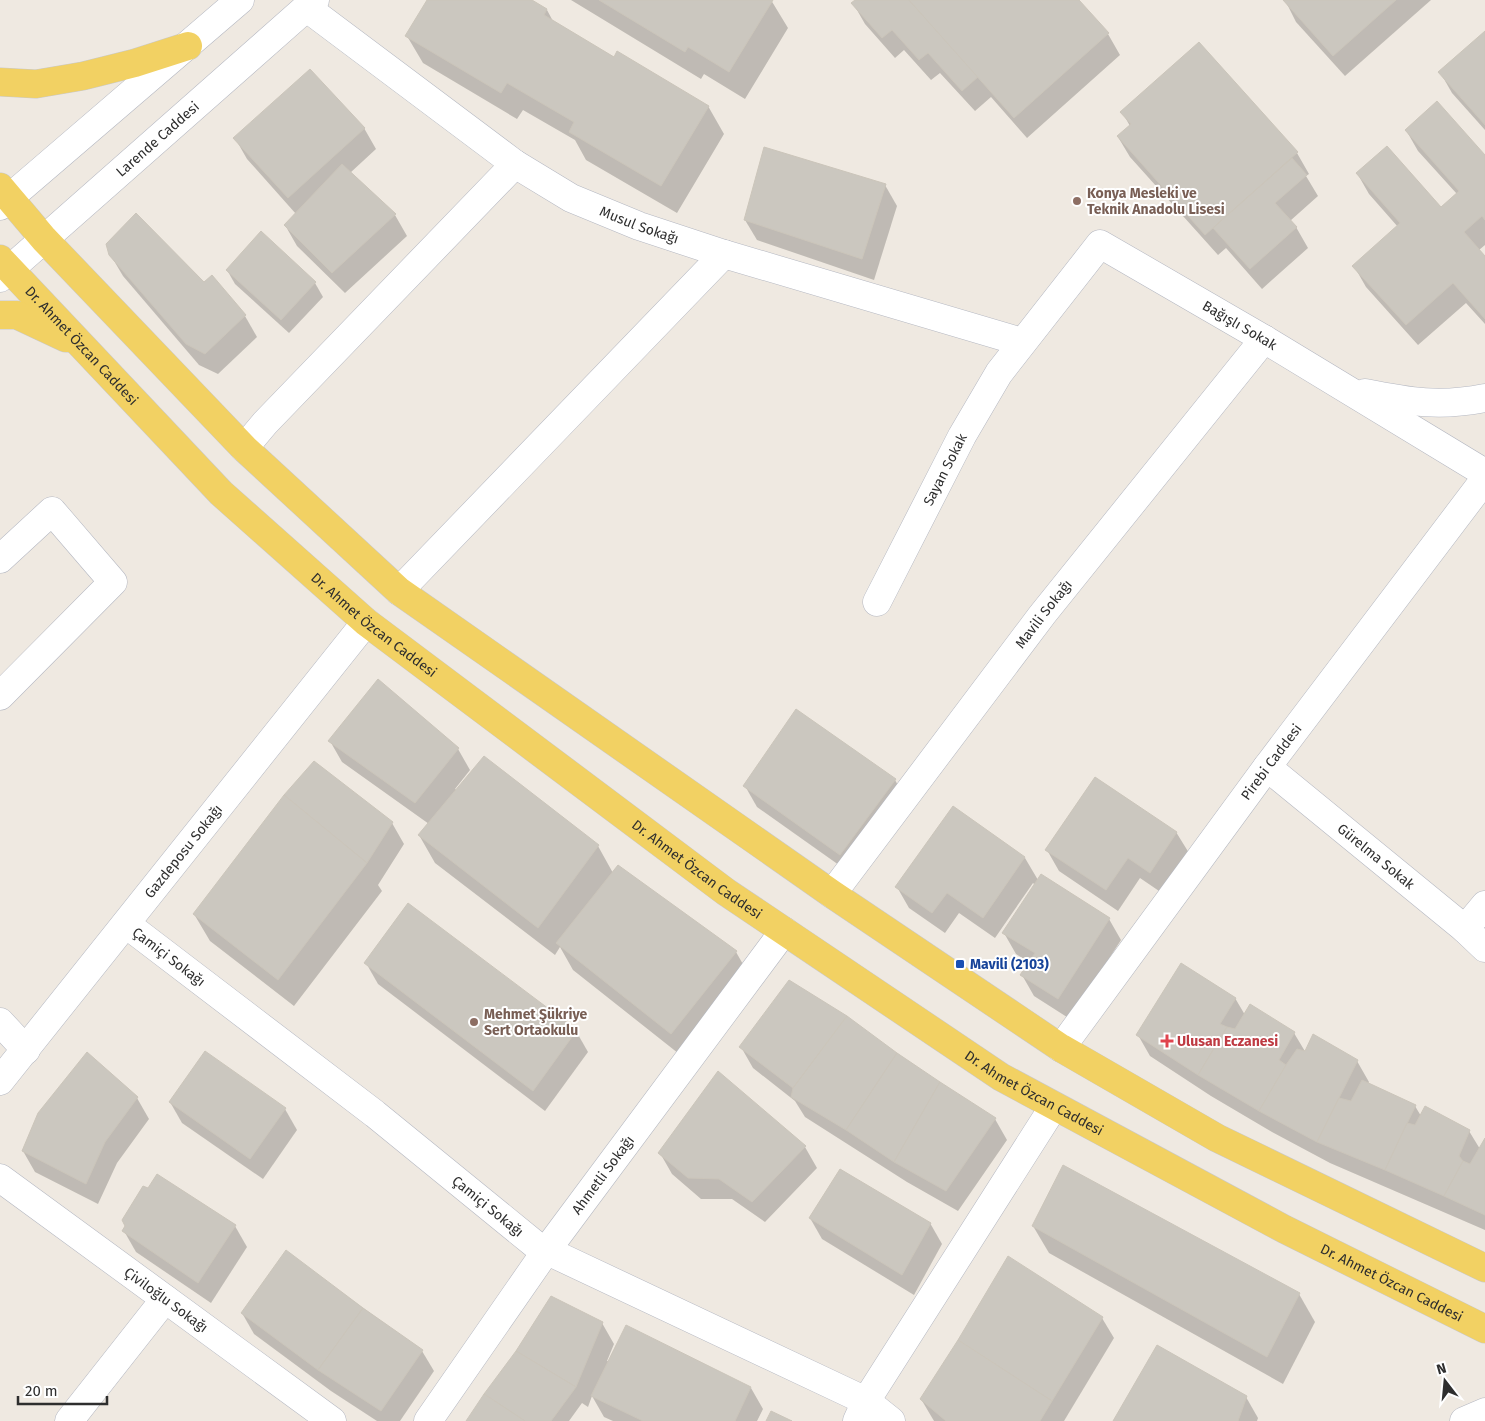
<svg xmlns="http://www.w3.org/2000/svg" width="1485" height="1421" viewBox="0 0 1485 1421" font-family="'Fira Sans',sans-serif">
	<rect width="100%" height="100%" fill="#efe9e1"/>
	<!-- shadow -->
	<g fill="#0003">
		<path d="M428,0H530L547,10L554,23L615,58L708,106L724,134L677,213L586,160L575,140L523,110L517,119L423,63L407,36Z"/>
		<path d="M571,0H771L788,28L745,99L704,74L701,79Z"/>
		<path d="M856,0H1077L1108,34L1120,55L1027,138L991,97L975,111L940,73L931,80L904,50L895,58L865,24L853,3Z"/>
		<path d="M1285,0H1431L1345,76L1296,22Z"/>
		<path d="M1485,32V130L1452,93L1440,72Z"/>
		<path d="M1122,112L1297,153L1309,174L1306,176L1318,196L1290,221L1296,227L1308,248L1262,289L1226,248L1218,255L1130,157L1118,137L1130,126Z"/>
		<path d="M364,128L376,149L350,173L395,215L407,236L345,293L297,246L285,225L296,214L247,159L235,138Z"/>
		<path d="M1406,130L1485,156V245L1479,250L1485,257V324L1466,303L1418,345L1366,287L1354,266L1398,227L1369,194L1357,173L1441,208L1457,194L1418,151Z"/>
		<path d="M885,185L897,206L874,280L757,240L745,220Z"/>
		<path d="M261,233L315,283L323,297L289,333L235,284L227,270Z"/>
		<path d="M110,254L204,283L245,316L257,337L218,374L199,365L123,276Z"/>
		<path d="M330,741L458,749L470,770L455,789L457,790L598,846L613,873L736,952L752,980L688,1061L573,970L560,947L555,955L435,863L419,835L429,824L342,762Z"/>
		<path d="M895,780L907,801L853,875L757,807L745,786Z"/>
		<path d="M392,823L404,844L378,885L382,891L294,1006L210,941L194,914Z"/>
		<path d="M1176,832L1189,853L1162,893L1140,878L1118,911L1059,871L1047,850Z"/>
		<path d="M1025,858L1038,880L1109,919L1121,940L1070,1019L1034,996L1022,975L1030,963L1016,954L1004,933L1035,885L1033,883L995,938L959,913L945,933L909,908L897,887Z"/>
		<path d="M366,963L576,1031L588,1052L545,1111L378,984Z"/>
		<path d="M1235,998L1245,1015L1294,1033L1306,1053L1357,1061L1369,1082L1368,1084L1415,1106L1421,1116L1469,1131L1480,1149L1485,1140V1230L1330,1163L1272,1132L1211,1096L1150,1056L1138,1035Z"/>
		<path d="M741,1047L896,1054L995,1119L1007,1140L958,1211L907,1182L805,1117L795,1101L753,1068Z"/>
		<path d="M87,1054L137,1098L149,1119L117,1163L98,1204L35,1172L23,1151Z"/>
		<path d="M718,1073L805,1147L817,1168L765,1222L732,1199H701L672,1174L660,1153Z"/>
		<path d="M170,1102L285,1109L297,1130L263,1179L182,1123Z"/>
		<path d="M810,1218L930,1223L942,1244L914,1295L822,1239Z"/>
		<path d="M235,1226L247,1247L211,1303L136,1252L124,1231Z"/>
		<path d="M1033,1226L1299,1294L1315,1322L1283,1384L1049,1253Z"/>
		<path d="M286,1252L422,1351L434,1371L400,1421H377L331,1391L254,1334L242,1313Z"/>
		<path d="M1102,1318L1114,1338L1064,1421H934L921,1399Z"/>
		<path d="M602,1323L614,1344L607,1361L751,1388L763,1409L757,1421H613L604,1417L592,1396L588,1407L582,1403L569,1421H467Z"/>
		<path d="M1246,1397L1258,1418L1257,1421H1114Z"/>
	</g>
	<!-- building -->
	<g fill="#cbc7bf" stroke="#cbc5ba">
		<path d="M427,0H532L547,9L544,15L614,57L617,51L709,106L661,186L569,132L574,122L507,83L501,93L405,36Z"/>
		<path d="M599,0H773L729,72L688,47L685,52Z"/>
		<path d="M855,0H909L978,77L962,91L928,53L919,60L892,30L882,38L851,3Z"/>
		<path d="M909,0H1079L1109,33L1014,118Z"/>
		<path d="M1283,0H1396L1333,56Z"/>
		<path d="M1485,31V125L1438,72Z"/>
		<path d="M1199,42L1298,152L1205,235L1117,136L1131,124L1120,112Z"/>
		<path d="M310,69L365,128L288,198L233,138Z"/>
		<path d="M1437,101L1485,155V220L1482,216L1464,232L1485,256V319L1453,283L1406,325L1352,266L1400,223L1356,173L1387,146L1441,207L1459,191L1405,130Z"/>
		<path d="M764,147L886,184L862,259L744,220Z"/>
		<path d="M1292,158L1307,175L1275,203L1297,227L1250,269L1213,228Z"/>
		<path d="M342,164L396,214L332,273L284,225Z"/>
		<path d="M136,213L204,282L212,275L246,315L205,354L186,344L109,255L106,244Z"/>
		<path d="M261,231L316,282L281,320L226,270Z"/>
		<path d="M378,679L459,748L415,803L328,741Z"/>
		<path d="M796,709L896,779L840,855L743,786Z"/>
		<path d="M484,756L599,845L538,928L418,835Z"/>
		<path d="M314,761L393,822L367,863L284,795Z"/>
		<path d="M1095,777L1177,832L1150,873L1128,858L1106,890L1045,850Z"/>
		<path d="M284,795L367,863L278,980L193,914Z"/>
		<path d="M953,806L1025,857L983,918L947,893L932,913L895,887Z"/>
		<path d="M618,865L737,951L671,1034L556,943Z"/>
		<path d="M1041,874L1110,918L1058,999L1020,975L1035,953L1002,933Z"/>
		<path d="M408,903L577,1030L533,1091L364,963Z"/>
		<path d="M1181,963L1236,998L1220,1024L1227,1027L1198,1075L1136,1035Z"/>
		<path d="M789,980L847,1016L793,1088L739,1047Z"/>
		<path d="M1250,1004L1295,1032L1279,1060L1286,1065L1259,1111L1198,1075L1227,1027L1235,1029Z"/>
		<path d="M847,1016L897,1053L846,1130L791,1097L793,1088Z"/>
		<path d="M1313,1034L1358,1060L1317,1142L1259,1111L1286,1065L1297,1049L1305,1051Z"/>
		<path d="M205,1051L286,1108L250,1159L169,1102Z"/>
		<path d="M87,1052L138,1097L105,1142L86,1184L22,1151L38,1113Z"/>
		<path d="M897,1053L940,1082L894,1162L846,1130Z"/>
		<path d="M718,1071L806,1146L752,1202L719,1179L688,1178L658,1153Z"/>
		<path d="M1362,1080L1416,1105L1385,1170L1317,1142L1339,1098L1351,1101Z"/>
		<path d="M940,1082L996,1118L946,1191L894,1162Z"/>
		<path d="M1425,1106L1470,1130L1459,1156L1463,1161L1444,1196L1385,1170L1407,1123L1415,1125Z"/>
		<path d="M1485,1138V1215L1444,1196L1463,1161L1470,1164Z"/>
		<path d="M1063,1165L1300,1293L1267,1357L1032,1226Z"/>
		<path d="M840,1169L931,1223L902,1275L809,1218Z"/>
		<path d="M157,1174L236,1225L198,1283L122,1231L125,1226L122,1220L143,1186L148,1188Z"/>
		<path d="M286,1250L363,1308L318,1370L241,1313Z"/>
		<path d="M1008,1256L1103,1317L1052,1401L958,1340Z"/>
		<path d="M551,1296L603,1322L576,1387L516,1351Z"/>
		<path d="M363,1308L423,1350L381,1411L318,1370Z"/>
		<path d="M626,1325L751,1387L735,1421H643L591,1396Z"/>
		<path d="M958,1340L1052,1401L1040,1421H946L920,1399Z"/>
		<path d="M1157,1345L1247,1396L1238,1421H1113Z"/>
		<path d="M516,1351L576,1387L551,1421H525L484,1394Z"/>
		<path d="M484,1394L525,1421H466Z"/>
		<path d="M771,1411L792,1421H766Z"/>
	</g>
	<g fill="none" stroke-linecap="round" stroke-linejoin="round">
		<defs>
			<g id="street">
				<path id="s1" d="M307,8L515,164L571,198L639,226L724,254L1022,342"/>
				<path d="M1365,393C1410,402 1440,407 1485,398"/>
				<path d="M244,448L265,423L515,164"/>
				<path d="M0,559L52,511L113,582L0,696"/>
				<path d="M399,591L724,254"/>
				<path id="s2" d="M877,602L962,436L999,373L1100,244L1264,339L1485,473"/>
				<path id="s3" d="M1267,767L1465,929L1485,948"/>
				<path id="s4" d="M832,894L1042,615L1264,339"/>
				<path id="s5" d="M126,924L375,1114L537,1246L866,1401L891,1421"/>
				<path d="M1465,929L1485,905"/>
				<path d="M0,1022L26,1050"/>
				<path id="s6" d="M0,1081L366,622"/>
				<path id="s7" d="M0,1178L332,1421"/>
				<path d="M69,1421L165,1299"/>
				<path id="s8" d="M428,1421L546,1251L784,931"/>
				<path d="M857,1421L866,1401L1054,1106"/>
			</g>
			<g id="secondary">
				<path d="M0,206L240,0"/>
				<path id="s9" d="M0,278L315,0"/>
				<path id="s10" d="M1061,1048L1267,767L1485,479"/>
				<path d="M1464,1421L1485,1412"/>
			</g>
			<g id="primary">
				<path d="M0,82L36,84L83,76L135,63L188,46"/>
				<path d="M0,187L44,239L244,448L399,591L832,894L1061,1048L1217,1138L1485,1268"/>
				<path id="s11" d="M0,259L221,493L366,622L726,892L1001,1077L1284,1229L1485,1329"/>
				<path d="M0,315H17L66,338"/>
			</g>
		</defs>
		<!-- street casing -->
		<use href="#street" stroke="#b4b7c1" stroke-width="29"/>
		<!-- secondary casing -->
		<use href="#secondary" stroke="#b4b7c1" stroke-width="29"/>
		<!-- primary casing -->
		<use href="#primary" stroke="#c9c9c9" stroke-width="29"/>
		<!-- street -->
		<use href="#street" stroke="#fff" stroke-width="28"/>
		<!-- secondary -->
		<use href="#secondary" stroke="#fff" stroke-width="28"/>
		<!-- primary -->
		<use href="#primary" stroke="#f2d163" stroke-width="28"/>
	</g>
	<!-- markers -->
	<g fill="#8d6e63" stroke="#fff" stroke-width="2">
		<circle cx="1077" cy="201" r="5"/>
		<circle cx="474" cy="1022" r="5"/>
	</g>
	<rect fill="#1a4fb4" stroke="#fff" stroke-width="2" x="955" y="959" width="10" height="10" rx="2.5"/>
	<path fill="#e0444e" stroke="#fff" stroke-width="2" d="M1164.5 1033.5h5v5h5v5h-5v5h-5v-5h-5v-5h5z"/>
	<g text-anchor="middle" stroke-width="4" stroke-linejoin="round" paint-order="stroke">
		<!-- street labels -->
		<g font-size="14" fill="#2e2e2e" stroke="#fff">
			<text dy="5" stroke="none"><textPath href="#s9" startOffset="210">Larende Caddesi</textPath></text>
			<text dy="5" stroke="none"><textPath href="#s1" startOffset="399">Musul Sokağı</textPath></text>
			<text dy="5" stroke="none"><textPath href="#s2" startOffset="585">Bağışlı Sokak</textPath></text>
			<text dy="5" stroke="none"><textPath href="#s11" startOffset="119">Dr. Ahmet Özcan Caddesi</textPath></text>
			<text dy="5" stroke="none"><textPath href="#s2" startOffset="149">Sayan Sokak</textPath></text>
			<text dy="5" stroke="none"><textPath href="#s4" startOffset="351">Mavili Sokağı</textPath></text>
			<text dy="5" stroke="none"><textPath href="#s11" startOffset="524">Dr. Ahmet Özcan Caddesi</textPath></text>
			<text dy="5" stroke="none"><textPath href="#s10" startOffset="355">Pirebi Caddesi</textPath></text>
			<text dy="5" stroke="none"><textPath href="#s6" startOffset="294">Gazdeposu Sokağı</textPath></text>
			<text dy="5" stroke="none"><textPath href="#s3" startOffset="141">Gürelma Sokak</textPath></text>
			<text dy="5" stroke="none"><textPath href="#s11" startOffset="929">Dr. Ahmet Özcan Caddesi</textPath></text>
			<text dy="5" stroke="none"><textPath href="#s5" startOffset="54">Çamiçi Sokağı</textPath></text>
			<text dy="5" stroke="none"><textPath href="#s11" startOffset="1334">Dr. Ahmet Özcan Caddesi</textPath></text>
			<text dy="5" stroke="none"><textPath href="#s8" startOffset="302">Ahmetli Sokağı</textPath></text>
			<text dy="5" stroke="none"><textPath href="#s5" startOffset="459">Çamiçi Sokağı</textPath></text>
			<text dy="5" stroke="none"><textPath href="#s11" startOffset="1739">Dr. Ahmet Özcan Caddesi</textPath></text>
			<text dy="5" stroke="none"><textPath href="#s7" startOffset="206">Çiviloğlu Sokağı</textPath></text>
		</g>
		<!-- education labels -->
		<g font-size="14" font-weight="bold" fill="#785e54" stroke="#fff" text-anchor="start">
			<text x="1087" y="198">Konya Mesleki ve<tspan x="1087" dy="16">Teknik Anadolu Lisesi</tspan></text>
			<text x="484" y="1019">Mehmet Şükriye<tspan x="484" dy="16">Sert Ortaokulu</tspan></text>
		</g>
		<!-- transit labels -->
		<g font-size="14" font-weight="bold" fill="#164399" stroke="#fff" text-anchor="start">
			<text x="970" y="969">Mavili (2103)</text>
		</g>
		<!-- health labels -->
		<g font-size="14" font-weight="bold" fill="#be3a42" stroke="#fff" text-anchor="start">
			<text x="1177" y="1046">Ulusan Eczanesi</text>
		</g>
	</g>
	<!-- north arrow -->
	<g transform="translate(1445 1381) rotate(344)" stroke="#ffffff" stroke-width="4" paint-order="stroke">
	<path d="M0-4L9 19L0 12L-9 19Z" fill="#2e2e2e"/>
	<text y="-8" font-size="14" font-weight="bold" text-anchor="middle" fill="#2e2e2e">N</text>
	</g>
	<!-- scale -->
	<path d="M18 1396v8h89v-8" fill="none" stroke="#2e2e2e" stroke-width="2.5"/>
	<text x="25" y="1396" font-size="15" fill="#2e2e2e" stroke="#ffffff" stroke-width="4" paint-order="stroke">20 m</text>
</svg>
